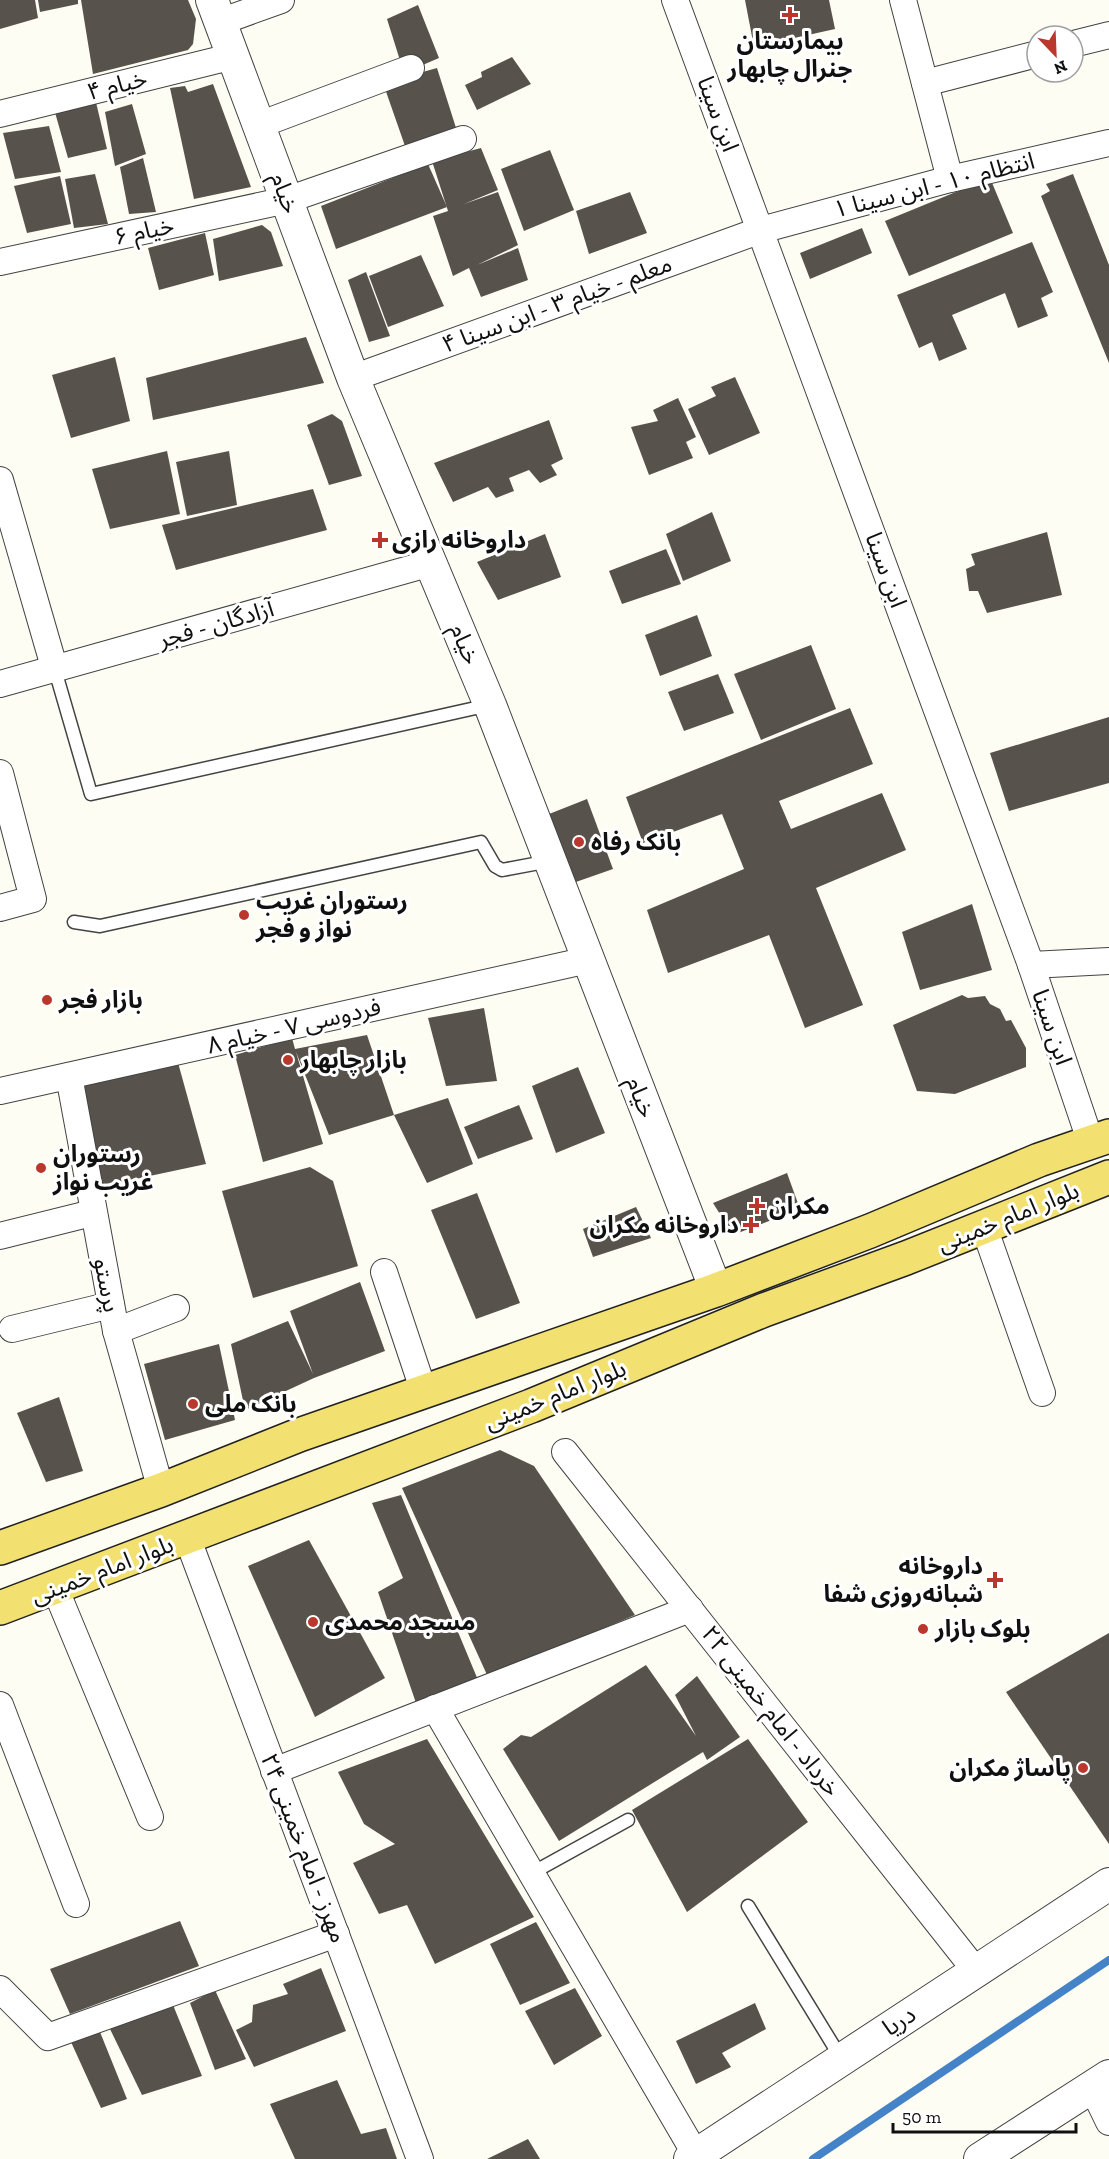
<svg xmlns="http://www.w3.org/2000/svg" width="1109" height="2159" viewBox="0 0 1109 2159" font-family="'Zilla Slab','Noto Sans Arabic',serif">
	<rect width="100%" height="100%" fill="#fefdf3"/>
	<g fill="none" stroke-linecap="round" stroke-linejoin="round">
		<!-- stream -->
		<path stroke="#4483c7" stroke-width="8" d="M813,2159L1109,1960"/>
	</g>
	<!-- building -->
	<g fill="#58524c">
		<path d="M0,0H35L38,18L0,29Z"/>
		<path d="M38,0H78V4L40,12Z"/>
		<path d="M81,0H188L196,19L193,44L188,50L93,74Z"/>
		<path d="M745,0H829L835,29L754,47Z"/>
		<path d="M418,5L439,58L404,73L387,19Z"/>
		<path d="M512,57L531,84L477,110L465,85L482,77L481,72Z"/>
		<path d="M437,68L457,131L437,139L435,135L405,146L383,83Z"/>
		<path d="M213,84L251,187L194,199L170,88L185,86L188,92Z"/>
		<path d="M95,98L107,149L68,158L54,109Z"/>
		<path d="M132,104L146,154L115,166L105,112Z"/>
		<path d="M49,126L61,172L15,179L3,133Z"/>
		<path d="M481,148L498,190L464,204L498,192L518,245L477,265L518,248L528,280L481,297L469,268L453,276L433,216L448,211L432,161Z"/>
		<path d="M550,150L574,210L524,231L501,169Z"/>
		<path d="M143,158L156,212L129,214L120,167Z"/>
		<path d="M428,164L447,207L336,249L321,206Z"/>
		<path d="M95,174L108,224L74,228L65,179Z"/>
		<path d="M1073,174L1109,265V363L1041,196L1050,191L1046,184Z"/>
		<path d="M60,176L71,224L27,233L14,186Z"/>
		<path d="M990,178L1013,233L909,276L885,221Z"/>
		<path d="M630,192L647,233L589,254L576,211Z"/>
		<path d="M262,225L271,232L283,266L219,281L213,239Z"/>
		<path d="M862,228L872,253L810,279L800,253Z"/>
		<path d="M205,233L214,275L159,290L148,248Z"/>
		<path d="M1032,242L1053,292L1041,298L1048,316L1018,328L1005,293L952,315L967,349L939,361L932,342L919,348L897,295Z"/>
		<path d="M421,255L444,306L388,327L369,276Z"/>
		<path d="M366,272L390,336L369,342L348,280Z"/>
		<path d="M306,337L324,383L153,420L146,378Z"/>
		<path d="M115,357L130,421L71,438L52,375Z"/>
		<path d="M735,377L760,433L709,455L688,409L716,396L711,387Z"/>
		<path d="M678,398L696,437L686,442L693,458L649,475L631,427L658,421L653,410Z"/>
		<path d="M332,414L342,421L362,476L329,485L307,425Z"/>
		<path d="M549,420L563,459L551,465L557,475L540,483L529,470L509,478L514,491L496,498L488,487L453,502L434,463Z"/>
		<path d="M167,451L180,514L110,529L92,469Z"/>
		<path d="M229,451L237,505L187,516L176,462Z"/>
		<path d="M313,489L327,530L176,570L162,525Z"/>
		<path d="M712,512L731,561L683,581L666,534Z"/>
		<path d="M1047,532L1062,595L987,613L978,591H969L966,569L975,565L971,554Z"/>
		<path d="M545,534L561,577L498,600L477,562Z"/>
		<path d="M666,549L681,584L622,604L609,571Z"/>
		<path d="M697,615L712,656L660,676L645,635Z"/>
		<path d="M811,645L836,709L761,740L734,674Z"/>
		<path d="M718,674L734,713L684,731L668,692Z"/>
		<path d="M850,708L873,764L779,801L791,829L882,793L906,850L816,888L863,1005L805,1028L769,935L668,973L647,910L744,869L722,814L643,843L626,797Z"/>
		<path d="M1109,717V783L1009,811L990,753Z"/>
		<path d="M587,799L613,869L573,883L544,816Z"/>
		<path d="M972,904L992,970L920,990L902,932Z"/>
		<path d="M962,995L968,998L985,996L990,1004L1000,1009L1006,1021L1011,1020L1026,1048V1067L955,1094L917,1091L893,1025Z"/>
		<path d="M484,1008L497,1081L446,1086L428,1018Z"/>
		<path d="M367,1035L394,1115L448,1098L473,1164L427,1183L394,1115L329,1135L296,1052L323,1144L263,1162L235,1055L292,1038L295,1049Z"/>
		<path d="M177,1059L206,1164L98,1187L81,1080Z"/>
		<path d="M578,1067L605,1133L556,1153L532,1086Z"/>
		<path d="M519,1105L533,1139L478,1159L464,1127Z"/>
		<path d="M310,1167L333,1181L358,1266L253,1298L222,1191Z"/>
		<path d="M787,1173L800,1209L733,1235L713,1203Z"/>
		<path d="M477,1193L520,1303L476,1319L431,1210Z"/>
		<path d="M636,1207L651,1238L593,1257L583,1229Z"/>
		<path d="M360,1282L385,1351L314,1378L245,1410L231,1344L288,1321L313,1374L290,1311Z"/>
		<path d="M219,1344L235,1420L165,1440L144,1364Z"/>
		<path d="M59,1397L83,1471L46,1482L17,1413Z"/>
		<path d="M500,1450L534,1466L635,1615L488,1677L402,1488Z"/>
		<path d="M401,1495L478,1680L416,1703L378,1592L403,1578L372,1503Z"/>
		<path d="M309,1540L385,1678L315,1717L248,1566Z"/>
		<path d="M1109,1633V1844L1006,1692Z"/>
		<path d="M646,1665L696,1736L675,1695L697,1676L740,1737L707,1760L703,1752L559,1841L503,1749L521,1735L531,1737Z"/>
		<path d="M427,1739L534,1917L435,1964L407,1905L379,1914L353,1863L395,1844L364,1824L338,1772Z"/>
		<path d="M748,1739L808,1822L687,1912L632,1810Z"/>
		<path d="M180,1921L199,1966L70,2014L50,1969Z"/>
		<path d="M536,1922L570,1983L520,2005L490,1944Z"/>
		<path d="M321,1968L346,2031L254,2067L236,2030L252,2022L253,2005L288,1994L283,1984Z"/>
		<path d="M575,1988L602,2036L554,2065L525,2011Z"/>
		<path d="M215,1990L246,2059L215,2070L190,2003Z"/>
		<path d="M755,2003L766,2029L722,2053L731,2067L696,2084L676,2041Z"/>
		<path d="M173,2005L202,2076L142,2095L110,2029Z"/>
		<path d="M100,2032L127,2099L101,2108L71,2042Z"/>
		<path d="M337,2080L361,2134L386,2128L397,2159H295L270,2104Z"/>
		<path d="M528,2139L540,2159H487Z"/>
	</g>
	<g fill="none" stroke-linecap="round" stroke-linejoin="round">
		<defs>
			<g id="service">
				<path d="M55,670L91,794L489,705"/>
				<path d="M74,922L100,926L481,842L495,866L502,870L550,861"/>
				<path d="M532,1873L628,1820"/>
				<path d="M748,1906L841,2058"/>
			</g>
			<g id="minor">
				<path d="M675,0L1031,965L1091,1143"/>
				<path d="M903,0L950,179"/>
				<path d="M220,22L281,0"/>
				<path d="M1073,44L1109,35"/>
				<path d="M925,83L1037,54"/>
				<path d="M0,114L234,56"/>
				<path d="M259,125L411,68"/>
				<path d="M0,262L287,200L463,139"/>
				<path d="M353,378L761,230L950,179L1109,143"/>
				<path d="M0,480L55,670"/>
				<path d="M0,684L431,563"/>
				<path d="M0,773L33,899L0,908"/>
				<path d="M1031,965L1109,961"/>
				<path d="M69,1076L116,1331L161,1490"/>
				<path d="M0,1091L588,960"/>
				<path d="M984,1227L1042,1393"/>
				<path d="M0,1236L92,1213"/>
				<path d="M384,1272L424,1392"/>
				<path d="M12,1329L111,1305"/>
				<path d="M116,1331L176,1308"/>
				<path d="M565,1452L976,1971"/>
				<path d="M187,1537L420,2159"/>
				<path d="M55,1588L150,1817"/>
				<path d="M0,1705L76,1904"/>
				<path d="M435,1708L696,2155"/>
				<path d="M274,1771L690,1609"/>
				<path d="M0,1989L48,2037L336,1934"/>
				<path d="M1092,2087L1109,2122"/>
			</g>
			<g id="tertiary">
				<path d="M212,0L353,378L490,705L716,1290"/>
				<path d="M690,2159L1109,1884"/>
				<path d="M980,2159L1109,2076"/>
			</g>
			<g id="primary">
				<path d="M0,1548L161,1490L299,1435L716,1290L870,1231L1039,1160L1109,1136"/>
				<path d="M0,1608L531,1406L764,1310L906,1258L1109,1177"/>
			</g>
		</defs>
		<!-- service casing -->
		<use href="#service" stroke="#434343" stroke-width="15"/>
		<!-- minor casing -->
		<use href="#minor" stroke="#434343" stroke-width="28"/>
		<!-- tertiary casing -->
		<use href="#tertiary" stroke="#434343" stroke-width="34"/>
		<!-- primary casing -->
		<use href="#primary" stroke="#212121" stroke-width="36"/>
		<!-- service -->
		<use href="#service" stroke="#fff" stroke-width="12"/>
		<!-- minor -->
		<use href="#minor" stroke="#fff" stroke-width="26"/>
		<!-- tertiary -->
		<use href="#tertiary" stroke="#fff" stroke-width="32"/>
		<!-- primary -->
		<use href="#primary" stroke="#f2e170" stroke-width="33"/>
	</g>
	<!-- markers -->
	<g fill="#ba372d" stroke="#fff" stroke-width="2">
		<path d="M787 6h6v6h6v6h-6v6h-6v-6h-6v-6h6z"/>
		<path d="M377 531h6v6h6v6h-6v6h-6v-6h-6v-6h6z"/>
		<circle cx="579" cy="842" r="6"/>
		<circle cx="244" cy="915" r="6"/>
		<circle cx="47" cy="1000" r="6"/>
		<circle cx="288" cy="1060" r="6"/>
		<circle cx="41" cy="1168" r="6"/>
		<path d="M754 1197h6v6h6v6h-6v6h-6v-6h-6v-6h6z"/>
		<path d="M748 1216h6v6h6v6h-6v6h-6v-6h-6v-6h6z"/>
		<circle cx="193" cy="1404" r="6"/>
		<path d="M992 1571h6v6h6v6h-6v6h-6v-6h-6v-6h6z"/>
		<circle cx="313" cy="1622" r="6"/>
		<circle cx="923" cy="1629" r="6"/>
		<circle cx="1083" cy="1768" r="6"/>
	</g>
	<g text-anchor="middle" stroke-width="6" stroke-linejoin="round" paint-order="stroke">
		<!-- poi labels -->
		<g font-size="24" font-weight="bold" fill="#101010" stroke="#fff" text-anchor="start">
			<text x="790" y="49" text-anchor="middle">بیمارستان<tspan x="790" dy="28">جنرال چابهار</tspan></text>
			<text x="392" y="548">داروخانه رازی</text>
			<text x="591" y="850">بانک رفاه</text>
			<text x="256" y="909">رستوران غریب<tspan x="256" dy="28">نواز و فجر</tspan></text>
			<text x="59" y="1008">بازار فجر</text>
			<text x="300" y="1068">بازار چابهار</text>
			<text x="53" y="1162">رستوران<tspan x="53" dy="28">غریب نواز</tspan></text>
			<text x="769" y="1214">مکران</text>
			<text x="739" y="1233" text-anchor="end">داروخانه مکران</text>
			<text x="205" y="1412">بانک ملی</text>
			<text x="983" y="1574" text-anchor="end">داروخانه<tspan x="983" dy="28">شبانه‌روزی شفا</tspan></text>
			<text x="325" y="1630">مسجد محمدی</text>
			<text x="935" y="1637">بلوک بازار</text>
			<text x="1071" y="1776" text-anchor="end">پاساژ مکران</text>
		</g>
		<!-- street labels -->
		<g font-size="24" fill="#101010" stroke="#fff">
			<text transform="translate(117 85) rotate(-14)" y="8">خیام ۴</text>
			<text transform="translate(718 114) rotate(70)" y="8">ابن سینا</text>
			<text transform="translate(934 185) rotate(-14)" y="8">انتظام ۱۰ - ابن سینا ۱</text>
			<text transform="translate(285 193) rotate(70)" y="8">خیام</text>
			<text transform="translate(144 231) rotate(-12)" y="8">خیام ۶</text>
			<text transform="translate(557 304) rotate(-20)" y="8">معلم - خیام ۳ - ابن سینا ۴</text>
			<text transform="translate(886 570) rotate(70)" y="8">ابن سینا</text>
			<text transform="translate(216 624) rotate(-16)" y="8">آزادگان - فجر</text>
			<text transform="translate(465 644) rotate(67)" y="8">خیام</text>
			<text transform="translate(294 1026) rotate(-13)" y="8">فردوسی ۷ - خیام ۸</text>
			<text transform="translate(1052 1027) rotate(71)" y="8">ابن سینا</text>
			<text transform="translate(641 1097) rotate(69)" y="8">خیام</text>
			<text transform="translate(1008 1217) rotate(-22)" y="8">بلوار امام خمینی</text>
			<text transform="translate(107 1285) rotate(79)" y="8">پرستو</text>
			<text transform="translate(555 1395) rotate(-22)" y="8">بلوار امام خمینی</text>
			<text transform="translate(102 1570) rotate(-21)" y="8">بلوار امام خمینی</text>
			<text transform="translate(771 1711) rotate(52)" y="8">خرداد - امام خمینی ۲۲</text>
			<text transform="translate(304 1848) rotate(69)" y="8">مهرز - امام خمینی ۲۴</text>
			<text transform="translate(899 2021) rotate(-33)" y="8">دریا</text>
		</g>
	</g>
	<!-- north arrow -->
	<g transform="translate(1055 54) rotate(157)"><circle r="28" fill="#ffffff" stroke="#9f9f9f" stroke-width="1.5"/>
	<path d="M0-4.5L10 22L0 15L-10 22Z" fill="#ba372d"/>
	<text y="-9" font-size="16" font-weight="bold" text-anchor="middle" fill="#101010">N</text>
	</g>
	<!-- scale -->
	<path d="M893 2123v9h183v-9" fill="none" stroke="#101010" stroke-width="3"/>
	<text x="902" y="2123" font-size="18" fill="#101010" stroke="#ffffff" stroke-width="4.5" paint-order="stroke">50 m</text>
</svg>
